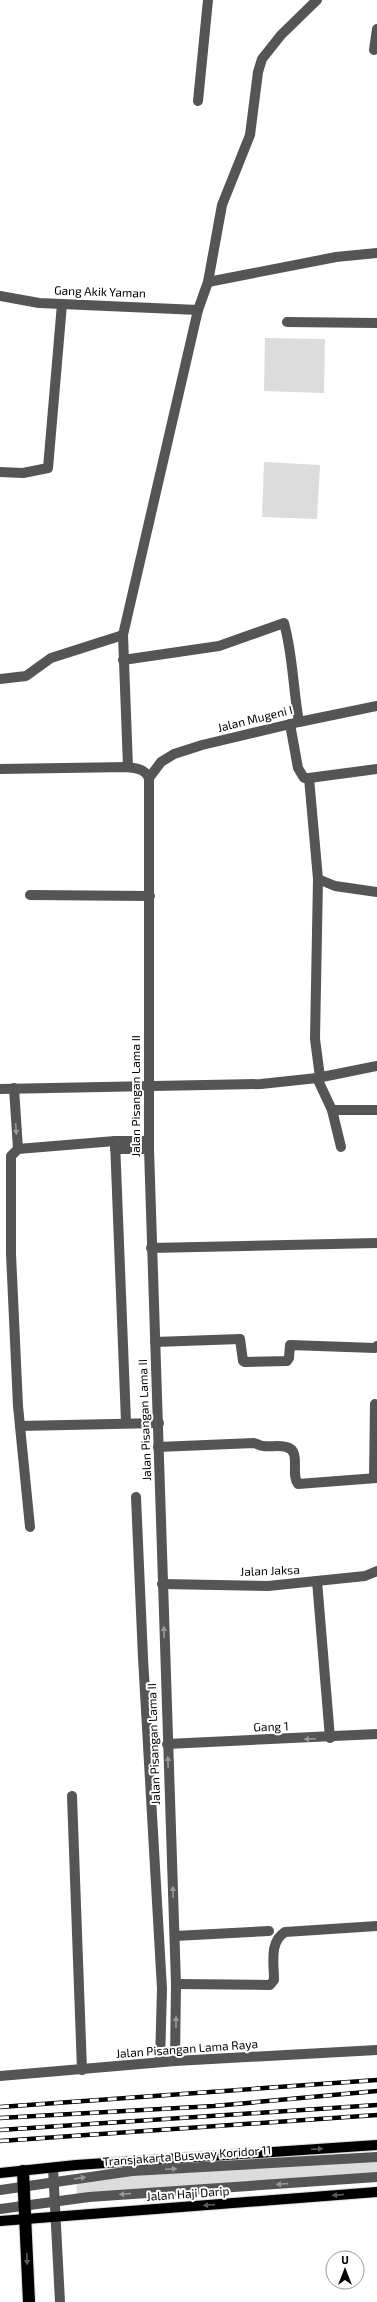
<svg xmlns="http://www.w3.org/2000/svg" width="377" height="2302" viewBox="0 0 377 2302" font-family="'Exo 2',sans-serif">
	<rect width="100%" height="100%" fill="#fff"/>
	<!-- green -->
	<g fill="#dcdcdc">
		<path d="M265,338L325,339L324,393L264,391Z"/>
		<path d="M264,462L320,465L317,519L262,517Z"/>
		<path d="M377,2157V2177L77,2198L76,2178Z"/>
	</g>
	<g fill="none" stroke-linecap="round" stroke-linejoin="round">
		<defs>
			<g id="major">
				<path d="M0,2173L76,2165L377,2145"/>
				<path d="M0,2221L377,2192"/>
			</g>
			<path id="highway" d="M23,2171L29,2302"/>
		</defs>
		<!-- major casing -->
		<use href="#major" stroke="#dbdbdb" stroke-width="12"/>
		<!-- highway casing -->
		<use href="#highway" stroke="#dbdbdb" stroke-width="14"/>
		<!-- minor -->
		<g stroke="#555" stroke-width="10">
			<path d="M374,50L377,29"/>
			<path d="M198,101L208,0"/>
			<path d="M208,282L336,257L377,253"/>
			<path d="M0,296L39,303L198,310"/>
			<path d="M287,322L377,323"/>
			<path d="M0,472L23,473L48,468L62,304"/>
			<path d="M123,660L219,646L284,623C293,655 293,689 299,722"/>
			<path d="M0,679L26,676L51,658L123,635"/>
			<path d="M290,724L298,768L304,778H309L318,879L315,1039L320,1077"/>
			<path d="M128,767L123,635L198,310L208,282L222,205L250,135L258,72L262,59L281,35L317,0"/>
			<path d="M0,769L128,767C137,769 144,768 149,778V1149L176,1984L175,2061"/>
			<path d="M149,778L161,762L174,754L202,745L299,722L377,706"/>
			<path d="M309,778L377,769"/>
			<path d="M318,879L335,886L377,892"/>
			<path d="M30,895L150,896"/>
			<path d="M317,1078L332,1110H377"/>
			<path d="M14,1088L18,1149"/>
			<path d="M0,1089L261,1084L317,1078L377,1066"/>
			<path d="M332,1110L341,1147"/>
			<path d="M115,1141L126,1422"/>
			<path d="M115,1149H149"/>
			<path d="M151,1248L377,1243"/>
			<path d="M155,1342L240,1339L243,1361L245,1362L287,1361L289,1358L290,1345L375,1348L377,1346"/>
			<path d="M20,1426L159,1423"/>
			<path d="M158,1447L254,1443C258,1444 260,1446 263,1446C271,1447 279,1445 286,1447C302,1450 290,1474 298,1484L377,1478"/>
			<path d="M374,1478L375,1404"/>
			<path d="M136,1497L143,1658L162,1989L160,2062"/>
			<path d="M30,1527L18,1406L11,1254V1156L18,1149L115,1141H149"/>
			<path d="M317,1581L330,1738"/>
			<path d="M162,1584L268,1586L365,1576L377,1571"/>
			<path d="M167,1744L377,1734"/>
			<path d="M72,1796L82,2070"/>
			<path d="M175,1936L269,1931"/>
			<path d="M176,1984L270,1985L274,1980C274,1963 269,1942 285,1932L377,1926"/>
			<path d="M0,2076L175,2061L377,2050"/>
			<path d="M53,2168L60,2302"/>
			<path d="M0,2190L132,2171L377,2157"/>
			<path d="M0,2209L89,2197L377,2177"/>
		</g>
		<!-- major -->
		<use href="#major" stroke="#000" stroke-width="10"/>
		<!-- highway -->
		<use href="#highway" stroke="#000" stroke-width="12"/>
		<defs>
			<g id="rail">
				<path d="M0,2107L377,2080"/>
				<path d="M0,2118L214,2106L377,2091"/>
				<path d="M0,2130L377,2105"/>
				<path d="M0,2141L377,2115"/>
			</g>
		</defs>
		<!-- rail casing -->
		<use href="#rail" stroke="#000" stroke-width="4.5"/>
		<!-- rail -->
		<use href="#rail" stroke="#fff" stroke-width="3" stroke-dasharray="9" stroke-linecap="butt"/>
	</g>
	<!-- one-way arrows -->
	<defs><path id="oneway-solid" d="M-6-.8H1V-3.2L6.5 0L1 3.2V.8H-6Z"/></defs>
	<g fill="#999">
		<use href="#oneway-solid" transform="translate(16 1129) rotate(86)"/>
		<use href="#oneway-solid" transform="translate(164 1632) rotate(-92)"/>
		<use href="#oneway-solid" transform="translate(310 1739) rotate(177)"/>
		<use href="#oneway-solid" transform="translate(168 1762) rotate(-92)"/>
		<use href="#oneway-solid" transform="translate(173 1892) rotate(-92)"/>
		<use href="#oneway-solid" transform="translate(176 2022) rotate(-90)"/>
		<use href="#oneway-solid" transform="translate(171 2169) rotate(-3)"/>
		<use href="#oneway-solid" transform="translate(80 2178) rotate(-8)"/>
		<use href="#oneway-solid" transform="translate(282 2184) rotate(176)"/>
		<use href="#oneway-solid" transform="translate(125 2194) rotate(176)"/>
	</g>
	<g fill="#595959">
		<use href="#oneway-solid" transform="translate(317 2149) rotate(-4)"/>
		<use href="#oneway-solid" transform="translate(338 2195) rotate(175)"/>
		<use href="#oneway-solid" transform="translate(209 2205) rotate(176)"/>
		<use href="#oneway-solid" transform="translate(27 2259) rotate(88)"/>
	</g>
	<g text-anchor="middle" stroke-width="4" stroke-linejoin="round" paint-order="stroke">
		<!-- street labels -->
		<g font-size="12" fill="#000" stroke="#fff">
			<text transform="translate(100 292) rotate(2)" y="4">Gang Akik Yaman</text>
			<text transform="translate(255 719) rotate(-14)" y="4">Jalan Mugeni I</text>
			<text transform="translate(136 1096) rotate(-90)" y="4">Jalan Pisangan Lama II</text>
			<text transform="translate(145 1420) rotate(-92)" y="4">Jalan Pisangan Lama II</text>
			<text transform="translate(270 1571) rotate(-2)" y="4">Jalan Jaksa</text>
			<text transform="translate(271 1727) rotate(-2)" y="4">Gang 1</text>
			<text transform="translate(154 1744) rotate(-92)" y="4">Jalan Pisangan Lama II</text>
			<text transform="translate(187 2049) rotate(-4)" y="4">Jalan Pisangan Lama Raya</text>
			<text transform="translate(187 2156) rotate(-4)" y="4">Transjakarta Busway Koridor 11</text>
			<text transform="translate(188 2194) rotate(-4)" y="4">Jalan Haji Darip</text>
		</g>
	</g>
	<!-- north arrow -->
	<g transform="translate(345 2270)"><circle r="19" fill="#ffffff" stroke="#999999"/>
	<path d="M0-3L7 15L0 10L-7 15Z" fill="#000000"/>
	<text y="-6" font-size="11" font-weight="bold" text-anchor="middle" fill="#000000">U</text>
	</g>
</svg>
